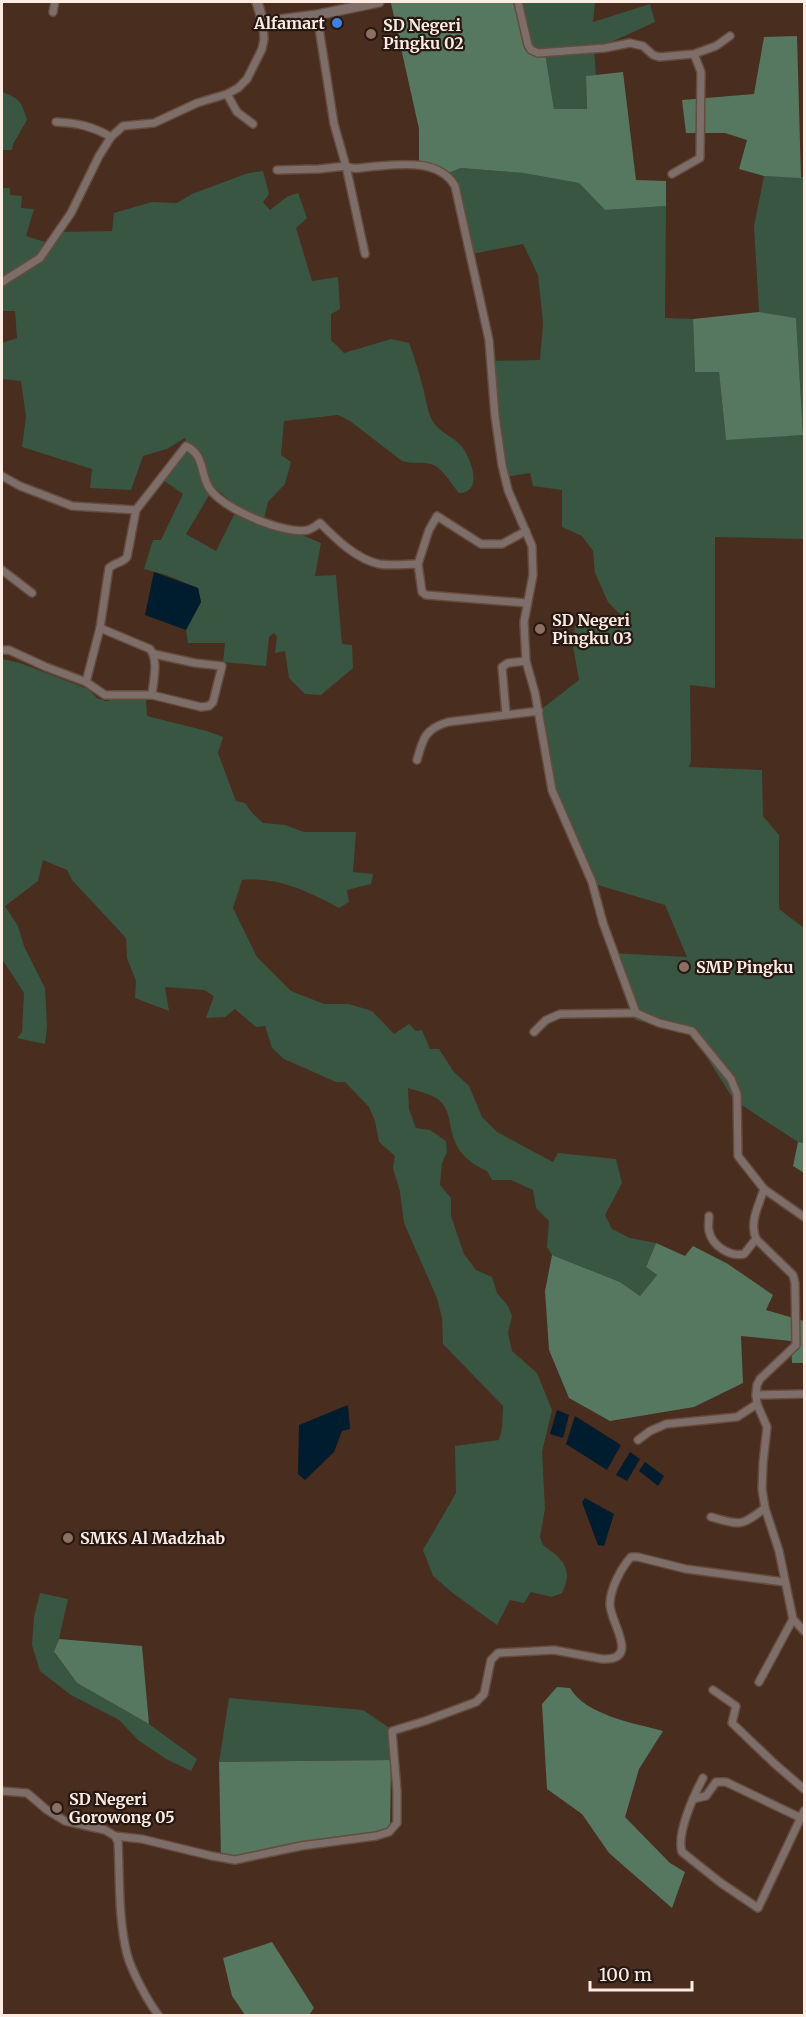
<svg xmlns="http://www.w3.org/2000/svg" width="806" height="2017" viewBox="0 0 806 2017" font-family="Merriweather,serif">
	<rect width="100%" height="100%" fill="#492d1f"/>
	<!-- green -->
	<g fill="#385642" fill-rule="evenodd">
		<path d="M519,2H595L593,22L650,4L655,22L594,50L596,75L586,76L587,109H554L545,54L525,50V15Z"/>
		<path d="M2,92C19,98 22,102 27,120L13,144L12,150H2Z"/>
		<path d="M461,168L523,173L579,183L605,210L666,206L665,318L693,319L695,372H719L726,439L803,435L804,539L715,537V688L690,685L691,761L689,767L762,770L763,816L779,835V909L804,928V1143L798,1142L734,1100L692,1034L635,1020L611,953L687,957L665,905L591,883L549,781L543,708L579,680L573,646L575,626L593,619L621,615L608,602L595,573L593,551L582,536L562,527V490L533,486L530,473L504,477L490,361L540,360L543,323L538,275L523,244L467,255L458,192L446,174Z"/>
		<path d="M263,171L269,194L263,202L270,210L288,196L298,193L307,218L296,228L312,281L338,277L340,309L331,314V340L344,353L391,339L409,343C415,358 419,373 423,388C426,398 427,410 432,420C439,433 455,437 463,448C471,460 484,492 459,493C452,485 442,467 431,464C422,462 412,464 402,461L350,421L338,415L284,421L281,455L291,462L285,484L268,502L264,519L321,543L315,576L336,575L342,644L352,645L353,668L321,695L305,694L289,678L285,651L275,653L277,637L274,633L269,637L266,666L223,662L225,643H188L186,630L201,602L198,588L166,575L144,569L153,540H161L183,494L163,480L187,445L185,438L167,449L143,456L131,490L90,488L92,469L22,447L26,417L21,381L2,379V343L17,338L15,311H2V188H10V195L22,196L21,208L34,209L26,236L51,244L61,232L112,231L114,213L152,202L177,203L192,194L248,173ZM214,487L238,507L216,551L186,534Z"/>
		<path d="M764,176L804,177V423H802L796,318L759,312L754,226Z"/>
		<path d="M2,659L20,663L80,686L88,689L97,698L106,701L125,697L146,700L147,716L207,731L223,737L218,753L236,801L245,803L253,814L263,823L285,825L304,832H356L353,872L373,874L371,884L347,890L349,902L339,908C307,891 279,877 242,880L233,908L257,957L291,991L324,1004H349L372,1011L394,1034L409,1024L416,1031L422,1030L430,1049H439L454,1072L469,1086L482,1117L497,1132L553,1162L558,1153L616,1159L622,1183L605,1215L612,1229L630,1238L656,1243L646,1267L657,1275L640,1296L620,1282L552,1255L547,1247L549,1221L536,1208L533,1190L511,1180H492L487,1171C473,1165 459,1155 454,1139C449,1126 451,1111 439,1100C432,1094 417,1091 408,1088L409,1109L416,1128L430,1130L446,1141L447,1152L442,1163L440,1185L451,1198V1216L464,1254L476,1270L492,1277L497,1293L508,1306L512,1316L508,1333L512,1351L537,1373L552,1410L542,1452L545,1509L540,1537L543,1545C563,1559 574,1569 562,1593L552,1597L531,1592L524,1603L510,1600L497,1625L454,1594L433,1576L423,1550L456,1493L455,1446L499,1440L502,1428L503,1406L443,1344L442,1318L437,1298L404,1223L400,1192L393,1168L395,1156L379,1142L375,1121L369,1107L345,1082H336L284,1059L272,1048L265,1026L256,1027L235,1009L225,1017L206,1018L214,996L204,990L165,987L169,1011L135,998L136,981L127,958L126,938L72,880L67,870L43,860L38,881L5,906L18,926L24,946L45,988L47,1026L45,1044L17,1038L22,1032L24,993L2,959Z"/>
		<path d="M40,1593L68,1599L59,1639L54,1653L77,1683L149,1724L197,1759L191,1771L166,1759L138,1740L119,1720L71,1695L40,1671L32,1645L34,1617Z"/>
		<path d="M229,1698L363,1710L397,1733L391,1760L219,1762Z"/>
	</g>
	<!-- forest -->
	<g fill="#567760">
		<path d="M397,2H519L525,15V50L545,53L554,109H587L586,76L623,72L636,180L666,181V206L605,210L579,183L523,173L461,168L446,174L419,168V129L391,3Z"/>
		<path d="M797,36L801,178L764,176L739,169L747,140L725,133H686L682,100L754,94L764,37Z"/>
		<path d="M759,312L796,318L803,435L726,440L719,372H695L693,319Z"/>
		<path d="M798,1142L804,1143V1173L793,1166Z"/>
		<path d="M656,1243L685,1256L693,1246L728,1264L773,1295L766,1310L804,1321V1363H792L791,1341L741,1336L743,1383L694,1407L610,1421L569,1398L549,1350L545,1291L552,1255L620,1282L640,1296L657,1275L646,1267Z"/>
		<path d="M59,1639L142,1646L149,1724L77,1683L54,1652Z"/>
		<path d="M557,1687L570,1688C585,1715 634,1723 663,1731L639,1769L625,1817L670,1863L685,1872L672,1908L609,1853L582,1814L547,1789L542,1704Z"/>
		<path d="M391,1760L390,1833L221,1858L219,1762Z"/>
		<path d="M272,1942L314,2008L309,2015H245L232,1996L223,1958Z"/>
	</g>
	<!-- water -->
	<g fill="#001d2f">
		<path d="M154,572L198,588L201,602L186,630L145,615Z"/>
		<path d="M348,1405L350,1429L342,1431L334,1452L305,1480L298,1474L299,1425Z"/>
		<path d="M557,1410L569,1415L563,1438L550,1434Z"/>
		<path d="M575,1416L621,1445L607,1470L566,1444Z"/>
		<path d="M630,1452L640,1459L627,1481L616,1475Z"/>
		<path d="M645,1462L664,1476L658,1486L639,1471Z"/>
		<path d="M585,1498L614,1514L604,1546L598,1545L582,1502Z"/>
	</g>
	<g fill="none" stroke-linecap="round" stroke-linejoin="round">
		<defs>
			<g id="minor">
				<path d="M518,2L528,45L531,50L538,53L605,48L630,43L643,46L653,55L659,57L694,54L716,46L730,36"/>
				<path d="M53,12L55,2"/>
				<path d="M317,15L334,124L346,166C353,170 360,168 368,167C397,165 438,157 455,186L489,340L495,416L502,465L508,490L532,546L533,575L524,622L526,661L535,693L552,790L592,882L603,923L636,1013L659,1023L692,1031L731,1079L737,1094L738,1156L764,1189C759,1205 749,1222 756,1239L793,1275L795,1283L796,1345L760,1379L757,1385L756,1395L757,1404L767,1427L763,1463L762,1489L765,1508L779,1551L793,1619L804,1631"/>
				<path d="M227,94L237,112L253,124"/>
				<path d="M56,122C77,123 92,126 111,137"/>
				<path d="M277,170L319,169L346,166L365,254"/>
				<path d="M672,174L700,158L701,72L694,54"/>
				<path d="M2,282L40,258L71,213L99,156L111,137L123,126L154,123L197,103L227,94L238,88L247,79L262,49L264,39L263,22"/>
				<path d="M2,476L20,486L72,506L136,510"/>
				<path d="M418,564L429,530L437,516L481,544H502L526,531"/>
				<path d="M2,570L32,593"/>
				<path d="M100,628L150,649C159,661 153,681 152,695"/>
				<path d="M2,650H9L46,667L86,682L105,695H152L201,707L209,706L213,702L222,666L195,663L154,654"/>
				<path d="M86,682L100,628L109,568C115,562 123,563 127,557L136,510L186,446C204,455 200,470 208,486C219,508 285,535 308,530C312,529 317,525 320,523C336,539 356,559 379,564C391,566 405,564 418,564L422,592L426,595L527,603"/>
				<path d="M506,714L502,667L508,663L526,661"/>
				<path d="M417,760C423,738 425,729 448,722L539,711"/>
				<path d="M534,1032L546,1020L560,1014L636,1013"/>
				<path d="M764,1189L804,1217"/>
				<path d="M709,1216C709,1221 708,1227 709,1231C712,1246 730,1257 744,1254L756,1239"/>
				<path d="M756,1395L804,1394"/>
				<path d="M638,1440L650,1431L666,1424L737,1417L757,1404"/>
				<path d="M711,1517C741,1525 740,1527 765,1508"/>
				<path d="M759,1682L793,1619"/>
				<path d="M713,1690L736,1706L732,1723L776,1765L804,1789"/>
				<path d="M703,1778C694,1795 676,1834 682,1852L721,1883L758,1908L804,1811"/>
				<path d="M2,1791L27,1793L47,1810L65,1821L105,1830L115,1836L142,1839L212,1856L235,1860L301,1846L376,1836L389,1832L397,1823V1791L392,1731L425,1721L476,1702L484,1694L491,1660L498,1653L554,1650L602,1659C642,1661 609,1621 610,1604C610,1589 621,1568 631,1557H638L686,1569L784,1582"/>
				<path d="M693,1799L706,1796L716,1782H726L801,1818"/>
				<path d="M115,1836L118,1842C120,1879 118,1918 127,1954C131,1970 148,2002 159,2016"/>
			</g>
			<path id="tertiary" d="M257,2L263,22L317,15L379,2"/>
		</defs>
		<!-- minor casing -->
		<use href="#minor" stroke="#664c3e" stroke-width="10"/>
		<!-- tertiary casing -->
		<use href="#tertiary" stroke="#664c3e" stroke-width="12"/>
		<!-- minor -->
		<use href="#minor" stroke="#7e6e6a" stroke-width="7"/>
		<!-- tertiary -->
		<use href="#tertiary" stroke="#7e6e6a" stroke-width="9"/>
	</g>
	<!-- markers -->
	<circle fill="#3f7fe0" stroke="#261913" stroke-width="2" cx="337" cy="23" r="6"/>
	<g fill="#8d6e63" stroke="#261913" stroke-width="2">
		<circle cx="371" cy="34" r="6"/>
		<circle cx="540" cy="629" r="6"/>
		<circle cx="684" cy="967" r="6"/>
		<circle cx="68" cy="1538" r="6"/>
		<circle cx="57" cy="1808" r="6"/>
	</g>
	<g text-anchor="middle" stroke-width="4.5" stroke-linejoin="round" paint-order="stroke">
		<!-- poi labels -->
		<g font-size="16" font-weight="bold" fill="#feece2" stroke="#261913" text-anchor="start">
			<text x="325" y="29" text-anchor="end">Alfamart</text>
			<text x="383" y="31">SD Negeri<tspan x="383" dy="18">Pingku 02</tspan></text>
			<text x="552" y="626">SD Negeri<tspan x="552" dy="18">Pingku 03</tspan></text>
			<text x="696" y="973">SMP Pingku</text>
			<text x="80" y="1544">SMKS Al Madzhab</text>
			<text x="69" y="1805">SD Negeri<tspan x="69" dy="18">Gorowong 05</tspan></text>
		</g>
	</g>
	<!-- border -->
	<rect width="806" height="2017" fill="none" stroke="#feece2" stroke-width="6"/>
	<!-- scale -->
	<path d="M590 1981v9h102v-9" fill="none" stroke="#feece2" stroke-width="3"/>
	<text x="599" y="1981" font-size="18" fill="#feece2" stroke="#261913" stroke-width="4.5" paint-order="stroke">100 m</text>
</svg>
